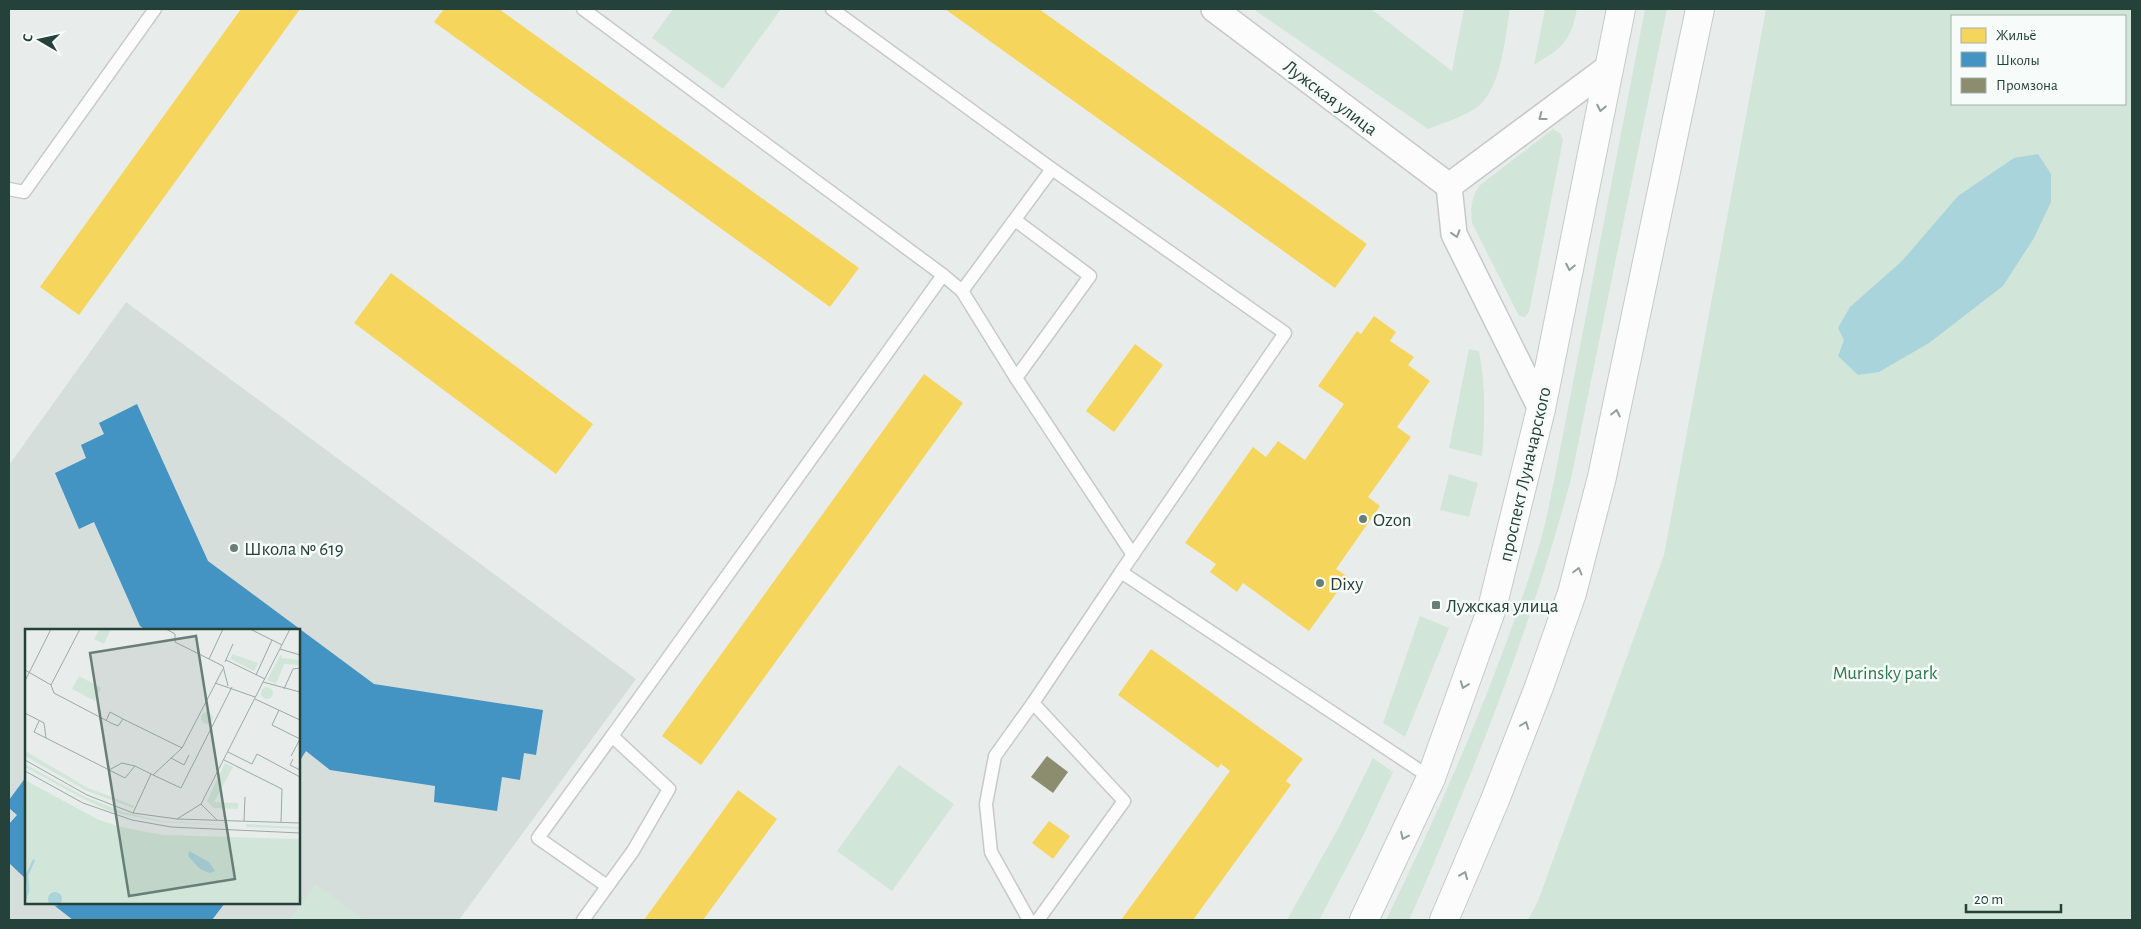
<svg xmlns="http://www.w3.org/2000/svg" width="2141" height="929" viewBox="0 0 2141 929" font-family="'Alegreya Sans',sans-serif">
	<rect width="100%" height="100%" fill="#e8edeb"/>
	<!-- built -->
	<path fill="#d6dedb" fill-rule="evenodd" d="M126,302L636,679L459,920H9V465ZM26,630H299V903H26Z"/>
	<!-- green -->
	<g fill="#d1e6d8" fill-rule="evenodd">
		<path d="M673,9H781L723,89L652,38Z"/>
		<path d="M1253,9H1371L1452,71L1464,9H1510C1505,38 1502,82 1481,104C1468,116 1445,122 1428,129Z"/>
		<path d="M1545,9H1577C1570,43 1563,47 1534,65Z"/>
		<path d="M1645,9H1667L1571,479C1545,576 1512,670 1475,763C1453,816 1433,868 1409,920H1386C1445,799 1499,675 1539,546C1546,523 1550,499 1555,476Z"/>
		<path d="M1766,9H2132V920H1528L1538,901L1664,555ZM1952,16H2125V104H1952Z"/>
		<path d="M1553,129L1560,133L1563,140L1529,312L1525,317L1519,316L1472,223C1470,208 1471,198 1480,185Z"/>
		<path d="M1469,349L1479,351C1486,387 1485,420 1482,456L1449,448Z"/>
		<path d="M1449,474L1478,483L1469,517L1440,510Z"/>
		<path d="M1420,616L1449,628L1405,737L1383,723Z"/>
		<path d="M1373,758L1393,772L1363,836L1319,920H1287L1340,825Z"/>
		<path d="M899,765L954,804L892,891L837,851Z"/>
		<path d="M316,884L364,920H289Z"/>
	</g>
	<!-- water -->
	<path fill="#a9d4db" d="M2038,154L2051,174V202L2034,238L2003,286L1929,343L1879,372L1858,375L1838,356L1844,340L1838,328L1850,307L1902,261L1958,196L2014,158Z"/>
	<!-- homes -->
	<g fill="#f6d55c">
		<path d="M241,9H300L79,315L40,287Z"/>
		<path d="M444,9H499L859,268L830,307L434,22Z"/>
		<path d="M945,9H1039L1367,244L1335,288Z"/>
		<path d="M391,273L593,424L556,474L354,323Z"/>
		<path d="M1374,316L1396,332L1390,341L1414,357L1408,365L1430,381L1397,427L1411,437L1368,497L1380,506L1336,569L1348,577L1309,631L1243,583L1237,592L1210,572L1216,564L1185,543L1253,447L1266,457L1278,441L1305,460L1344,404L1318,386L1357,331L1361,334Z"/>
		<path d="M1135,344L1163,365L1114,432L1086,411Z"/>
		<path d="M924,374L963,403L701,765L662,736Z"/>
		<path d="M1151,649L1303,759L1286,781L1291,785L1193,920H1121L1230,771L1221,764L1218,768L1118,695Z"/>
		<path d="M738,790L777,819L703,920H644Z"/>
		<path d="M1049,821L1070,836L1053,859L1032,843Z"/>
	</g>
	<!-- schools -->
	<g fill="#4393c3">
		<path d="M137,404L208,561L374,684L543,710L536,755L524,753L520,780L502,777L497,811L434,802L435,786L330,770L306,751L299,762V630H146L140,626L94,522L79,529L55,473L86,458L81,445L104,434L99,423Z"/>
		<path d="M26,777V879L9,863V824L17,815L9,808V800Z"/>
		<path d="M51,903H225L212,920H73Z"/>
	</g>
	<!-- industry -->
	<path fill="#8c8c6e" d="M1047,756L1068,772L1053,793L1031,777Z"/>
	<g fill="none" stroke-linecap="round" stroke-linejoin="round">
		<defs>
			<g id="service">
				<path d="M583,9L943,275L612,736L669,789L633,851L583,920"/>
				<path d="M832,9L1052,169L1285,333L1121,572"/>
				<path d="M9,189L24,192L155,9"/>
				<path d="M1015,220L1090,276L1016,378"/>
				<path d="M943,275L962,291L1016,378L1133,555"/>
				<path d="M962,291L1052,169"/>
				<path d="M607,886L538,838L612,736"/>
				<path d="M1029,920L991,852L986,804L995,756L1033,703"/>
				<path d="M1038,920L1124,801L1033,703L1121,572L1431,778"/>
			</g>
			<g id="minor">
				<path d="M1214,9L1449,186L1454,234L1541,409"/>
				<path d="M1449,186L1609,67"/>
			</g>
			<g id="secondary">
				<path d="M1364,920L1431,778L1492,608L1541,409L1621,9"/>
				<path d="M1444,920L1495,800L1539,687L1572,593L1602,477L1700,9"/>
			</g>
		</defs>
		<!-- service casing -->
		<use href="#service" stroke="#c5cac8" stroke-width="15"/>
		<!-- minor casing -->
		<use href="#minor" stroke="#c5cac8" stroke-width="28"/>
		<!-- secondary casing -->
		<use href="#secondary" stroke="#c3cbc8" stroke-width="30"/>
		<!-- service -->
		<use href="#service" stroke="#fcfcfc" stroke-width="12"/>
		<!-- minor -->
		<use href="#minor" stroke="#fcfcfc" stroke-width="25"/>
		<!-- secondary -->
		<use href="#secondary" stroke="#fcfcfc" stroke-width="28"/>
	</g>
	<!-- one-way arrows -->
	<defs><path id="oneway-chevron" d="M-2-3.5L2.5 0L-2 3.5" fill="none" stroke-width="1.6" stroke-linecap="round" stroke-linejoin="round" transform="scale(1.25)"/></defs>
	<g stroke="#909f9b">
		<use href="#oneway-chevron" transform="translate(1601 108) rotate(101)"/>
		<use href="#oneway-chevron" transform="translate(1542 117) rotate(143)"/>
		<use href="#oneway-chevron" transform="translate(1456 234) rotate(73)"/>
		<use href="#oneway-chevron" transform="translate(1570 267) rotate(101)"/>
		<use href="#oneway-chevron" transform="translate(1616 413) rotate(-78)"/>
		<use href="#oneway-chevron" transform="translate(1578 571) rotate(-75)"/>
		<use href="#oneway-chevron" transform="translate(1464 685) rotate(110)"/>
		<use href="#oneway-chevron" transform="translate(1525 725) rotate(-69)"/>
		<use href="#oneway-chevron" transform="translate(1404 836) rotate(115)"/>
		<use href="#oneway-chevron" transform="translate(1464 875) rotate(-67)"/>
	</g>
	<!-- markers -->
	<g fill="#697e78" stroke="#f7fbf9" stroke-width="2">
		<circle cx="1363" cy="519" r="5"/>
		<circle cx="234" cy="548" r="5"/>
		<circle cx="1320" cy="583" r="5"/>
		<rect x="1431" y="600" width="10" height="10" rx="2.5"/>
	</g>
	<g text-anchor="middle" stroke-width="5" stroke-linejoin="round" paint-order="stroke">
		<!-- street labels -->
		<g font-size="19" fill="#24423a" stroke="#f7fbf9">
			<text transform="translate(1331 97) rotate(37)" y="7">Лужская улица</text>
			<text transform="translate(1524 474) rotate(-77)" y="7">проспект Луначарского</text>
		</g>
		<!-- poi labels -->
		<g font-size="19" fill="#24423a" stroke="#f7fbf9" text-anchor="start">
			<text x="1373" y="526">Ozon</text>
			<text x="244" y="555">Школа № 619</text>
			<text x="1330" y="590">Dixy</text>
			<text x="1446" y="612">Лужская улица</text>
		</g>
		<!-- park labels -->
		<g font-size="19" fill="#2d7a4b" stroke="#f7fbf9">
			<text x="1885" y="679">Murinsky park</text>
		</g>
	</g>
	<!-- overview -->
	<g transform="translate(25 629)">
		<rect width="275" height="275" fill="#e8edeb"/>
		<path d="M75,0H86L79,15L69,10ZM208,25L233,34L229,42L205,30ZM256,25L257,29L275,31V36L259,35L251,55L242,51ZM54,47L76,59L70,72L47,60ZM236 64a6 6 0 1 1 12 0a6 6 0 1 1-12 0ZM176 89a6 6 0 1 1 12 0a6 6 0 1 1-12 0ZM0,122L63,159L110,177L108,179L62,162L0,127ZM200,134L208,138L189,173L213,174V180L189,179L182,172ZM0,135L60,168L99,183L137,192L216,197L137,193L87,183L59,170L0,138ZM0,151L74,191L96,198L138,206L275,210V275H0ZM222,195L275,198V200L221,198Z" fill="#d1e6d8"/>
		<path d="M164,222L184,233L190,242L185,244L175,240L163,227ZM23 270a7 7 0 1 1 14 0a7 7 0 1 1-14 0Z" fill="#a9d4db"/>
		<path fill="none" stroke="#a9d4db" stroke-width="2.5" d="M0,270L3,262L2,246L9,231"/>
		<path fill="none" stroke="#9aa9a4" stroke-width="1" d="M55,0L26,56L29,64L86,94L93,97L98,90L157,119L198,40M141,0L150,5V13L198,37L203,57M225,0L257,16M255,20L275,26M184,30L198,0M201,31L240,50M200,33L208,15M0,41L26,56M231,46L247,11M0,52L26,0M238,53L275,63M190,54L230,68M259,60L268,40L275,39M230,70L275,91M254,81L247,96L275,110M0,84L19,94L21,109L100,149L110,137L126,145L108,184M14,92L9,103L21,109M81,92L85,83L98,90M203,123L227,135L232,125L275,148M266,127L275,110M146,129L159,136L164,126M268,130L265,136L275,141M0,131L62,166L108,184L152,190L275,194M199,131L257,160L256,193M84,141L97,134L110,137M0,142L58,174L107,191L146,198L275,204M126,145L156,159L207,58M128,146L157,119M176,175L192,191M152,190L176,175L265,0M219,192L220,168"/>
		<path fill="#697e78" fill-opacity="0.15" stroke="#697e78" stroke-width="2.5" d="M171,7L210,250L104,267L65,24Z"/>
		<rect width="275" height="275" fill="none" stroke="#24423a" stroke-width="2.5"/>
	</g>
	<!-- border -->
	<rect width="2141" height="929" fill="none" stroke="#24423a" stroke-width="20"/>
	<!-- legend -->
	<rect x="1951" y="15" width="175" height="90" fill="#f7fbf9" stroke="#a3b1ad"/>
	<rect x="1961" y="28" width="25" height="15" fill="#f6d55c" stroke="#a3b1ad"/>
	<text x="1996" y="40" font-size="15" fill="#24423a">Жильё</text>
	<rect x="1961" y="52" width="25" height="15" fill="#4393c3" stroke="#a3b1ad"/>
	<text x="1996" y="65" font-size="15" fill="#24423a">Школы</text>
	<rect x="1961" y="78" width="25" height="15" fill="#8c8c6e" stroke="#a3b1ad"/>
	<text x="1996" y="90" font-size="15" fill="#24423a">Промзона</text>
	<!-- north arrow -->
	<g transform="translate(40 40) rotate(279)" stroke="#f7fbf9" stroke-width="4" paint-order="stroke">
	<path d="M0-4L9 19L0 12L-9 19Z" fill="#24423a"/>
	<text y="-8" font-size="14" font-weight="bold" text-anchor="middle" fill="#24423a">С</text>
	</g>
	<!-- scale -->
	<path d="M1966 904v8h95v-8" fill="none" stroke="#24423a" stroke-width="2.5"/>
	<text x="1974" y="904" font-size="15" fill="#24423a" stroke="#f7fbf9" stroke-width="4" paint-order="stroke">20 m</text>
</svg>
